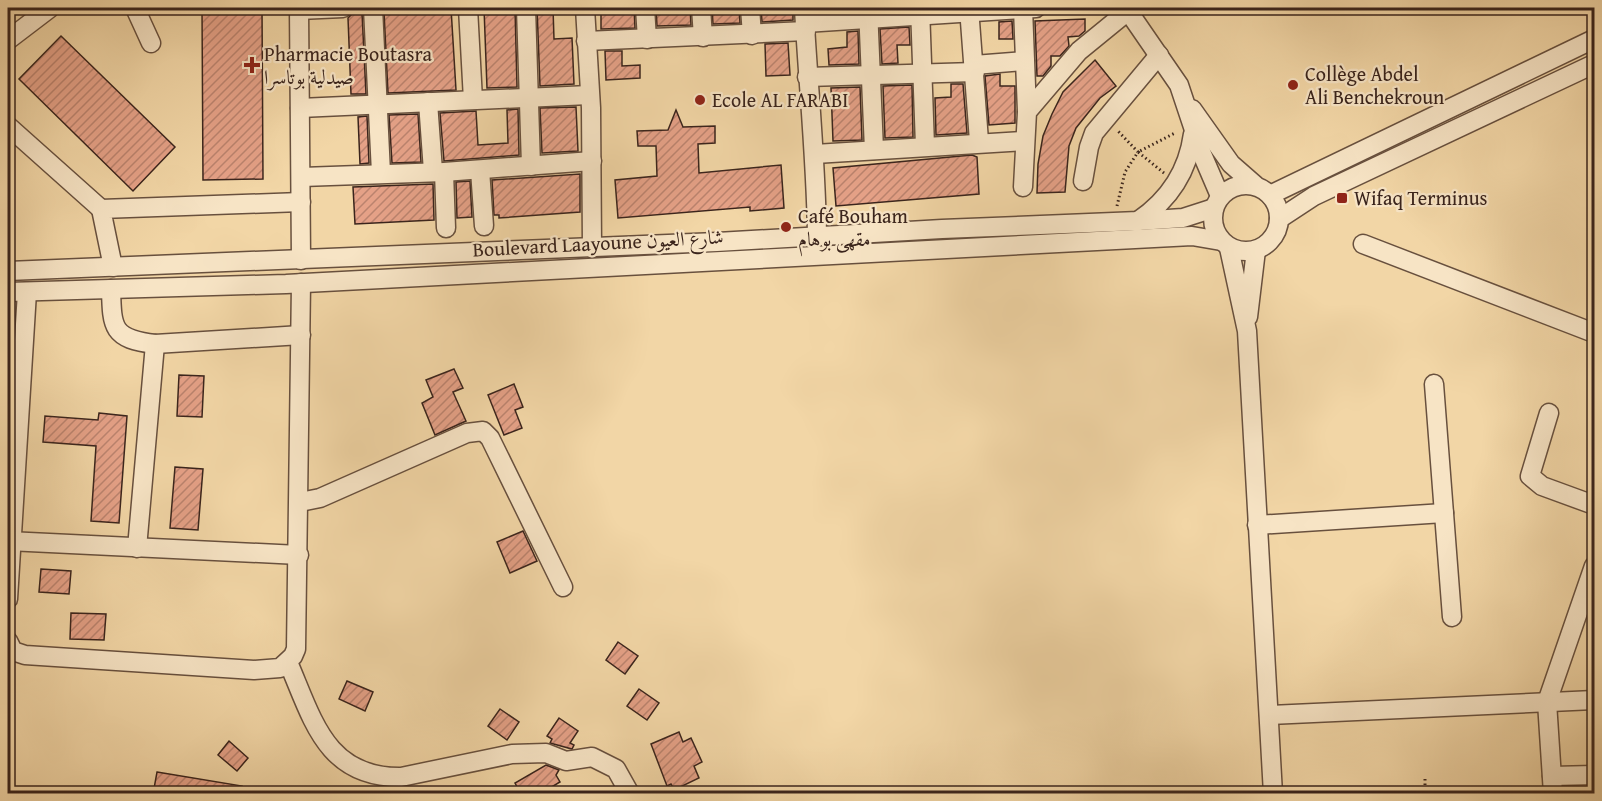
<svg xmlns="http://www.w3.org/2000/svg" width="1602" height="801" viewBox="0 0 1602 801" font-family="'Gentium Book Plus',Amiri,serif">
	<defs>
		<pattern id="building-hatch" width="6" height="6" patternUnits="userSpaceOnUse" patternTransform="scale(1.5)"><rect width="6" height="6" fill="#e5a187"/><path d="M-1 1l2-2M0 6l6-6M5 7l2-2" fill="none" stroke="#bb836e"/></pattern>
	</defs>
	<rect width="100%" height="100%" fill="#f2d6a6"/>
	<filter id="stains"><feTurbulence type="fractalNoise" baseFrequency=".00333" numOctaves="4"/><feColorMatrix values="0 0 0 0 .2 0 0 0 0 .09 0 0 0 0 .02 0 0 0 .5 -.17"/></filter>
	<radialGradient id="worn" r=".72"><stop offset=".6" stop-color="#630" stop-opacity="0"/><stop offset="1" stop-color="#630" stop-opacity=".3"/></radialGradient>
	<!-- building -->
	<g fill="url(#building-hatch)" stroke="#3a241c" stroke-width="1.5">
		<path d="M202,8H262L263,179L203,180Z"/>
		<path d="M451,8L456,90L388,93L384,12Z"/>
		<path d="M484,8H515L517,87L487,88Z"/>
		<path d="M537,8H553L554,39L572,38L574,84L540,86Z"/>
		<path d="M601,8H634L635,28L601,29Z"/>
		<path d="M656,8H690L691,25L657,26Z"/>
		<path d="M712,8H739L740,23L713,24Z"/>
		<path d="M761,8H793V20L762,22Z"/>
		<path d="M353,13H362L366,94H351L348,18Z"/>
		<path d="M1085,19V31L1079,36L1068,37L1069,46L1060,56H1051V66L1043,76H1037L1035,21Z"/>
		<path d="M1012,21L1013,39H999V22Z"/>
		<path d="M909,27L910,45H897L898,63L882,64L880,29Z"/>
		<path d="M858,31L859,64L829,65L828,49L847,47V32Z"/>
		<path d="M61,36L175,147L133,191L19,79Z"/>
		<path d="M788,43L790,75L766,76L765,44Z"/>
		<path d="M605,51H622V66L640,65V78L606,80Z"/>
		<path d="M1095,60L1116,86L1100,98L1076,128L1069,146L1065,192L1037,193L1038,164L1043,136L1052,114L1063,92Z"/>
		<path d="M1000,74V86H1015V123L989,125L985,76Z"/>
		<path d="M951,84H963L967,133L936,135L935,98L951,97Z"/>
		<path d="M912,85L913,137L885,138L883,86Z"/>
		<path d="M860,87L862,140L833,141L831,88Z"/>
		<path d="M576,107L578,151L542,153L540,108Z"/>
		<path d="M518,109L519,155L444,161L440,113L476,111L478,145L508,143L507,110Z"/>
		<path d="M676,110L683,127L715,126V143L698,144L699,173L781,165L784,208L750,211V207L618,218L615,180L657,176L656,146H638L637,131L668,130Z"/>
		<path d="M418,114L421,162L392,163L389,115Z"/>
		<path d="M367,116L369,163L360,164L358,117Z"/>
		<path d="M972,155L977,157L979,194L836,206L833,168Z"/>
		<path d="M580,174V212L499,218V215H494L492,180Z"/>
		<path d="M470,181L472,217L457,218L456,182Z"/>
		<path d="M433,184L434,220L355,224L353,187Z"/>
		<path d="M454,369L463,388L453,392L466,421L435,435L422,403L433,397L426,380Z"/>
		<path d="M179,375L204,376L202,417L177,416Z"/>
		<path d="M514,384L523,407L515,410L522,428L504,435L488,395Z"/>
		<path d="M99,413L127,416L119,523L91,521L96,446L43,442L45,416L98,420Z"/>
		<path d="M175,467L203,469L198,530L170,528Z"/>
		<path d="M523,531L537,561L510,573L497,542Z"/>
		<path d="M41,569L71,571L69,594L39,592Z"/>
		<path d="M71,613L106,614L104,640L70,639Z"/>
		<path d="M618,642L638,656L625,674L606,660Z"/>
		<path d="M347,681L373,692L365,711L339,699Z"/>
		<path d="M639,689L659,703L647,720L627,706Z"/>
		<path d="M500,709L519,722L507,740L488,726Z"/>
		<path d="M559,718L578,731L570,743L574,745L572,749L550,743L552,739L547,736Z"/>
		<path d="M679,732L683,742L691,738L702,762L694,766L699,778L674,790L671,784L667,786L651,744Z"/>
		<path d="M229,741L248,758L237,771L218,755Z"/>
		<path d="M546,765L559,770L556,775L560,782L540,794H521L515,783Z"/>
		<path d="M157,772L242,786L241,794H153Z"/>
	</g>
	<g fill="none" stroke-linecap="round" stroke-linejoin="round">
		<defs>
			<g id="minor">
				<path d="M135,8L151,43"/>
				<path d="M299,8L301,260"/>
				<path d="M373,8L381,173"/>
				<path d="M468,8L473,100"/>
				<path d="M526,8L531,166"/>
				<path d="M585,8L591,108L592,248"/>
				<path d="M645,8L647,39"/>
				<path d="M701,8L703,37"/>
				<path d="M750,8L752,35"/>
				<path d="M804,8C808,84 816,159 817,235"/>
				<path d="M868,8L874,150"/>
				<path d="M920,8L925,146"/>
				<path d="M969,8L979,141"/>
				<path d="M1023,8L1027,112"/>
				<path d="M1126,8L1179,85L1202,154L1220,196"/>
				<path d="M299,10L343,8"/>
				<path d="M805,23L1036,8"/>
				<path d="M8,40L50,8"/>
				<path d="M586,41L806,31"/>
				<path d="M974,65L1025,61"/>
				<path d="M807,77L975,72"/>
				<path d="M428,102L433,171"/>
				<path d="M300,108L589,95"/>
				<path d="M1192,109L1231,164L1255,185"/>
				<path d="M8,126L101,209"/>
				<path d="M815,154L1024,141"/>
				<path d="M480,170L484,226"/>
				<path d="M444,172L446,228"/>
				<path d="M302,177L444,172L592,161"/>
				<path d="M1083,181L1089,147L1094,133L1159,55"/>
				<circle cx="1246" cy="218" r="33"/>
				<path d="M1023,187L1027,112L1079,51L1128,11"/>
				<path d="M1270,195L1594,39"/>
				<path d="M1279,219L1314,196L1594,64"/>
				<path d="M1138,221C1169,200 1188,171 1193,134"/>
				<path d="M1363,244L1594,333"/>
				<path d="M1229,248L1247,331L1273,794"/>
				<path d="M113,267L101,209L301,202"/>
				<path d="M8,271L717,242L942,229L1138,221L1183,218L1214,208"/>
				<path d="M111,289C112,328 112,339 155,344L301,335"/>
				<path d="M8,292L286,284L1192,236L1221,241"/>
				<path d="M1248,317L1256,250"/>
				<path d="M1434,384L1452,617"/>
				<path d="M1549,413L1530,476L1542,486L1594,505"/>
				<path d="M300,502L320,498L467,433L483,431L490,438L563,587"/>
				<path d="M1257,525L1444,513"/>
				<path d="M8,541L299,555"/>
				<path d="M137,548L155,344"/>
				<path d="M8,599L27,292"/>
				<path d="M8,641L13,651L25,655L254,670L280,668L293,656L296,649L301,283"/>
				<path d="M288,662C313,720 326,778 401,777L512,754L546,753L566,761L592,757L616,769L630,794"/>
				<path d="M1269,715L1594,700"/>
				<path d="M1552,776L1594,775"/>
				<path d="M1553,794L1547,702L1594,566"/>
			</g>
		</defs>
		<!-- minor casing -->
		<use href="#minor" stroke="#68503e" stroke-width="21"/>
		<!-- path -->
		<g stroke="#3a241c" stroke-width="3" stroke-dasharray="1.5 3" stroke-linecap="butt">
			<path d="M1164,173L1138,152L1175,133"/>
			<path d="M1117,206L1125,172L1138,152L1117,130"/>
			<path d="M1425,779V794"/>
		</g>
		<!-- minor -->
		<use href="#minor" stroke="#f7e4c5" stroke-width="18"/>
	</g>
	<!-- markers -->
	<g fill="#8f2418" stroke="#f7e4c5" stroke-width="2">
		<path d="M249 56h6v6h6v6h-6v6h-6v-6h-6v-6h6z"/>
		<circle cx="1293" cy="85" r="6"/>
		<circle cx="700" cy="100" r="6"/>
		<rect x="1336" y="192" width="12" height="12" rx="3"/>
		<circle cx="786" cy="227" r="6"/>
	</g>
	<g text-anchor="middle" stroke-width="4.5" stroke-linejoin="round" paint-order="stroke">
		<!-- poi labels -->
		<g font-size="20" fill="#3a241c" stroke="#f7e4c5" text-anchor="start">
			<text x="264" y="61">Pharmacie Boutasra<tspan x="264" dy="23">صيدلية بوتاسرا</tspan></text>
			<text x="1305" y="81">Collège Abdel<tspan x="1305" dy="23">Ali Benchekroun</tspan></text>
			<text x="712" y="107">Ecole AL FARABI</text>
			<text x="1354" y="205">Wifaq Terminus</text>
			<text x="798" y="223">Café Bouham<tspan x="798" dy="23">مقهى بوهام</tspan></text>
		</g>
		<!-- street labels -->
		<g font-size="20" fill="#3a241c" stroke="#f7e4c5">
			<text transform="translate(598 243) rotate(-3)" y="7">Boulevard Laayoune شارع العيون</text>
		</g>
	</g>
	<!-- margin -->
	<rect width="1602" height="801" fill="none" stroke="#f2d6a6" stroke-width="30"/>
	<rect x="9" y="9" width="1584" height="783" fill="none" stroke="#3a241c" stroke-width="3"/>
	<rect x="15" y="15" width="1572" height="771" fill="none" stroke="#3a241c" stroke-width="1.5"/>
	<rect width="100%" height="100%" filter="url(#stains)"/>
	<rect width="100%" height="100%" fill="url(#worn)"/>
</svg>
